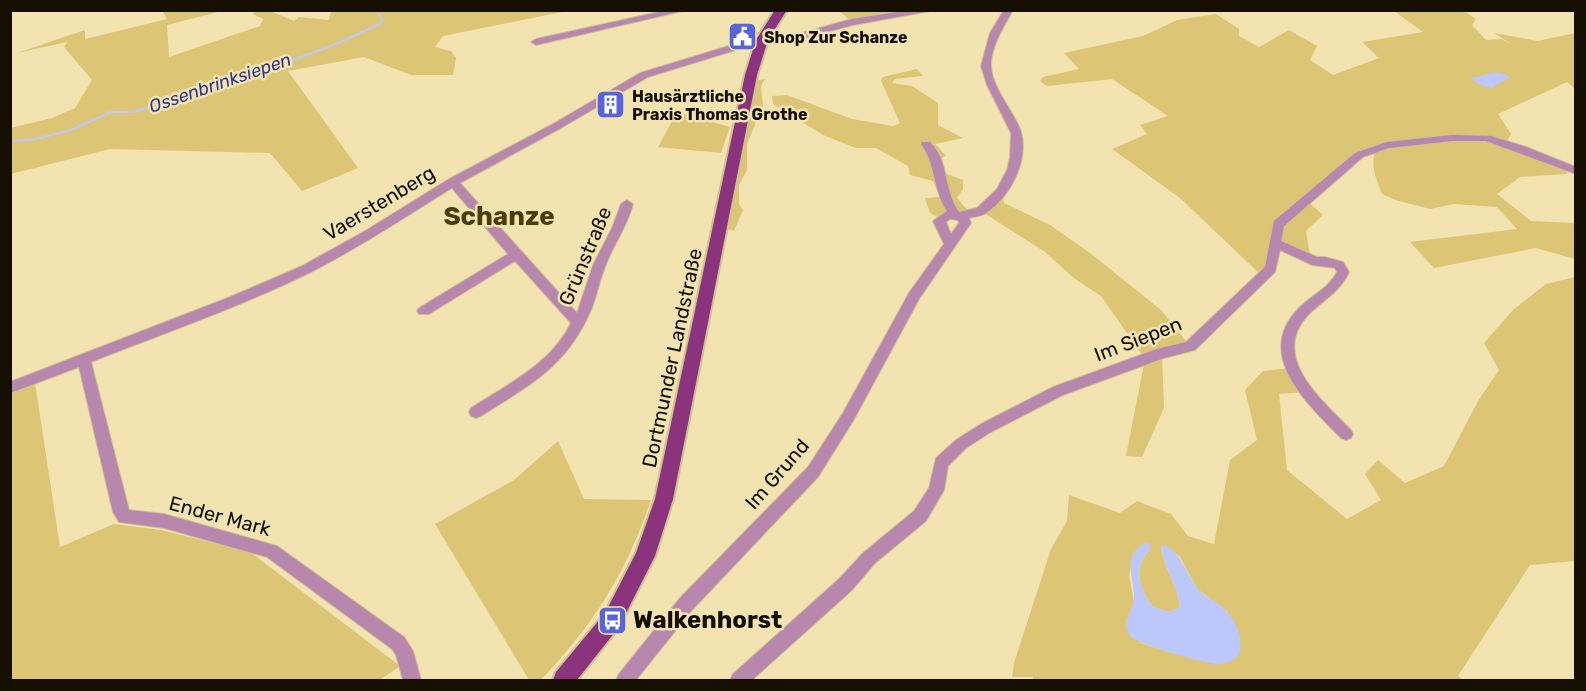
<svg xmlns="http://www.w3.org/2000/svg" width="1586" height="691" viewBox="0 0 1586 691" font-family="Rubik,sans-serif">
	<rect width="100%" height="100%" fill="#f2e3b0"/>
	<!-- green -->
	<g fill="#dcc676" fill-rule="evenodd">
		<path d="M838,10H922L852,22Z"/>
		<path d="M331,11H567L443,36L435,47L451,51L456,58L453,75H411L364,57L288,71L358,168L302,191L270,153L110,149L11,174V128L52,118L75,108L92,80L64,47L67,42L17,53L85,30V39L167,19L163,12L167,11H222L167,25L169,57L260,26L263,19L253,14L254,11H270L294,21L299,17L329,20Z"/>
		<path d="M1394,11H1464L1476,19L1472,25L1486,40L1501,39L1511,44L1494,33L1538,41L1575,33V89L1567,82L1498,114L1511,134L1506,143L1570,168L1566,174L1520,177L1497,194L1531,221L1575,223V259L1536,248L1434,268L1410,242L1517,229L1497,207L1454,204L1430,209L1395,200L1382,194C1376,178 1369,164 1377,148L1366,152L1307,201L1323,215L1306,231L1309,250L1316,262L1275,243L1263,277L1180,198L1112,149L1147,134L1140,125L1168,116L1112,79L1047,86L1040,81L1043,77L1079,69L1064,53L1143,36L1177,20L1216,14L1239,29V36L1259,47L1289,30L1317,46L1310,60L1333,75L1379,58L1362,42L1423,32Z"/>
		<path d="M917,69L923,76L895,79L892,83L912,86L938,103V125L963,138L935,144L946,156L934,162L936,170L963,180V189L957,198L971,214L941,219L930,213L925,198L940,197L933,181L910,175L908,166L876,148H856L823,135L773,104L772,96L787,95L852,119L893,126L900,123L881,81L883,77Z"/>
		<path d="M765,79L761,86L763,106L747,144V170L739,185V204L743,210L734,231L719,227L754,81Z"/>
		<path d="M677,112L730,127L721,153L658,147Z"/>
		<path d="M1002,191L1004,203L1050,225L1090,253L1161,310L1190,346L1162,353L1164,408L1142,457L1126,456L1145,359L1101,296L1075,279L1045,252L981,211Z"/>
		<path d="M1575,277V561L1530,565L1458,676L1463,680H1032L1033,677H1012L1014,663L1051,549L1067,521L1069,495L1120,513L1137,501L1171,514L1188,536L1214,544L1230,460L1257,440L1245,390L1263,371L1291,368L1307,392L1279,394L1287,470L1347,519L1381,500L1365,474L1378,460L1405,483L1444,466L1478,401L1499,370L1484,343L1513,310L1546,284ZM1146,542L1150,550C1132,568 1139,588 1153,607L1170,612L1180,607C1178,586 1164,568 1161,547L1165,545L1180,557L1197,589L1228,612L1172,653L1141,643L1126,622L1134,602L1129,575L1135,552Z"/>
		<path d="M35,383L60,547L114,524L161,530L250,552L400,666L380,680H11V393Z"/>
		<path d="M558,441L584,499L651,500C627,572 593,625 541,680H529L435,524L514,480Z"/>
	</g>
	<!-- water -->
	<g fill="#bcc8fa">
		<path d="M1497,72L1511,77L1491,88L1478,84L1471,78Z"/>
		<path d="M1146,542L1150,544V550C1132,568 1139,588 1153,607L1170,612L1180,607C1178,586 1164,568 1161,546L1165,545C1183,555 1186,574 1198,589C1203,596 1211,598 1217,603C1234,615 1244,634 1239,655C1233,660 1227,664 1218,664C1206,664 1137,644 1130,636C1119,621 1135,611 1134,596C1134,576 1121,556 1146,542Z"/>
	</g>
	<g fill="none" stroke-linecap="round" stroke-linejoin="round">
		<!-- stream -->
		<path stroke="#bcc8fa" stroke-width="2" d="M10,141L36,139L71,130L111,112H134L164,102L202,94L336,44L380,24L383,21L378,13"/>
		<defs>
			<g id="minor">
				<path d="M668,10H687L536,45L531,42L536,39Z"/>
				<path d="M910,10H936L853,25L801,39L762,42L648,77L561,128L460,183L577,313L593,265L612,228L621,204L627,200L633,204C627,227 613,245 605,267C599,281 597,296 591,310C566,367 531,384 481,416L476,418L471,416L469,412L471,408C508,384 551,364 571,323L515,261L429,314H419L417,311L419,308L508,254L452,188C405,217 360,247 311,272C240,307 164,333 91,362L129,510L164,514L277,546L404,637L413,651L421,680H403L396,655L392,649L267,557L164,528L119,522L113,512L79,367L10,393V382L230,297L302,266L365,231L449,179L553,124L640,73L761,36L801,33L852,19Z"/>
				<path d="M1004,10H1013C1004,26 991,46 991,65C991,88 1015,112 1021,132C1029,161 1010,197 986,213C982,216 974,217 969,218L971,223L919,299L853,421L818,477L692,610L636,680H616L619,674L680,598L808,467L843,413L909,293L944,244L933,221L947,211C933,190 936,164 921,144L922,142H930C949,160 943,189 959,212L977,208L997,189L1007,170L1010,157L1011,133L987,85L981,66L990,33ZM950,219L958,220L959,223L951,234L946,222Z"/>
				<path d="M1452,135L1491,136L1526,147L1576,167V174L1486,141H1452L1389,148L1363,157L1284,226L1281,241L1317,257H1325L1343,262L1349,272C1340,292 1323,300 1308,315C1269,357 1322,400 1351,430L1353,434L1351,438L1346,440L1341,438C1307,403 1252,354 1300,307C1312,295 1329,288 1337,272L1335,268L1312,265L1280,250L1275,272L1195,350L1164,358L1063,395L991,432L966,448L948,466L944,490L926,521L875,563L852,590L752,680H730L733,674L840,578L863,553L914,511L929,488L936,458L956,440L981,424L1053,387L1157,349L1186,342L1265,267L1274,221L1355,153L1387,142Z"/>
			</g>
			<path id="major" d="M775,10H787L768,40L757,75L673,499L655,556L619,627L577,680H553L556,672L605,613L636,553L655,499L745,75L756,40Z"/>
		</defs>
		<!-- minor casing -->
		<use href="#minor" stroke="#cec194" stroke-width="2"/>
		<!-- major casing -->
		<use href="#major" stroke="#cec194" stroke-width="4"/>
		<!-- minor -->
		<use href="#minor" fill="#b887ad" fill-rule="evenodd"/>
		<!-- major -->
		<use href="#major" fill="#8c337e" fill-rule="evenodd"/>
	</g>
	<!-- icons -->
	<defs>
		<symbol id="civic-square" viewBox="-11 -11 22 22"><rect x="-9" y="-9" width="18" height="18" rx="4" fill="#5764db" stroke="#f2e3b0"/><path d="M-.6-6.5H3V-4.5H.6V-3L4-1V1h2V6H-6V1h2V-1L-.6-3ZM-1.2 2.5V6h2.4V2.5Z" fill="#fff"/></symbol>
		<symbol id="building-square" viewBox="-11 -11 22 22"><rect x="-9" y="-9" width="18" height="18" rx="4" fill="#5764db" stroke="#f2e3b0"/><path d="M-4-6H4V6H1V3H-1V6H-4ZM-2.5-4.3h1.7v1.8h-1.7ZM.8-4.3h1.7v1.8H.8ZM-2.5-1h1.7V.8h-1.7ZM.8-1h1.7V.8H.8Z" fill="#fff"/></symbol>
		<symbol id="bus-square" viewBox="-11 -11 22 22"><rect x="-9" y="-9" width="18" height="18" rx="4" fill="#5764db" stroke="#f2e3b0"/><path d="M-5-6H5V4H4V6H2V4H-2V6H-4V4H-5ZM-3.5-4V0h7V-4ZM-3.5 1.2v1.5H-2V1.2ZM2 1.2v1.5H3.5V1.2Z" fill="#fff"/></symbol>
	</defs>
	<g fill-rule="evenodd">
		<use href="#civic-square" x="726" y="20" width="33" height="33"/>
		<use href="#building-square" x="594" y="88" width="33" height="33"/>
		<use href="#bus-square" x="596" y="604" width="33" height="33"/>
	</g>
	<g text-anchor="middle" stroke-width="5" stroke-linejoin="round" paint-order="stroke">
		<!-- far-poi labels -->
		<g font-size="16" font-weight="bold" fill="#140f00" stroke="#f2e3b0" text-anchor="start">
			<text x="764" y="43">Shop Zur Schanze</text>
			<text x="632" y="102">Hausärztliche<tspan x="632" dy="18">Praxis Thomas Grothe</tspan></text>
		</g>
		<!-- far-water labels -->
		<g font-size="18" font-style="italic" fill="#2e348e" stroke="#f2e3b0">
			<text transform="translate(220 83) rotate(-19)" y="6">Ossenbrinksiepen</text>
		</g>
		<!-- street labels -->
		<g font-size="20" fill="#140f00" stroke="#f2e3b0">
			<text transform="translate(379 203) rotate(-31)" y="7">Vaerstenberg</text>
			<text transform="translate(585 256) rotate(-67)" y="7">Grünstraße</text>
			<text transform="translate(1138 339) rotate(-21)" y="7">Im Siepen</text>
			<text transform="translate(672 358) rotate(-78)" y="7">Dortmunder Landstraße</text>
			<text transform="translate(777 474) rotate(-49)" y="7">Im Grund</text>
			<text transform="translate(220 516) rotate(15)" y="7">Ender Mark</text>
		</g>
		<!-- near-poi labels -->
		<g font-size="24" font-weight="bold" fill="#140f00" stroke="#f2e3b0" text-anchor="start">
			<text x="633" y="628">Walkenhorst</text>
		</g>
		<!-- district labels -->
		<g font-size="26" font-weight="bold" fill="#4a3d0b" stroke="#f2e3b0">
			<text x="499" y="225">Schanze</text>
		</g>
	</g>
	<!-- border -->
	<rect width="1586" height="691" fill="none" stroke="#140f00" stroke-width="24"/>
</svg>
